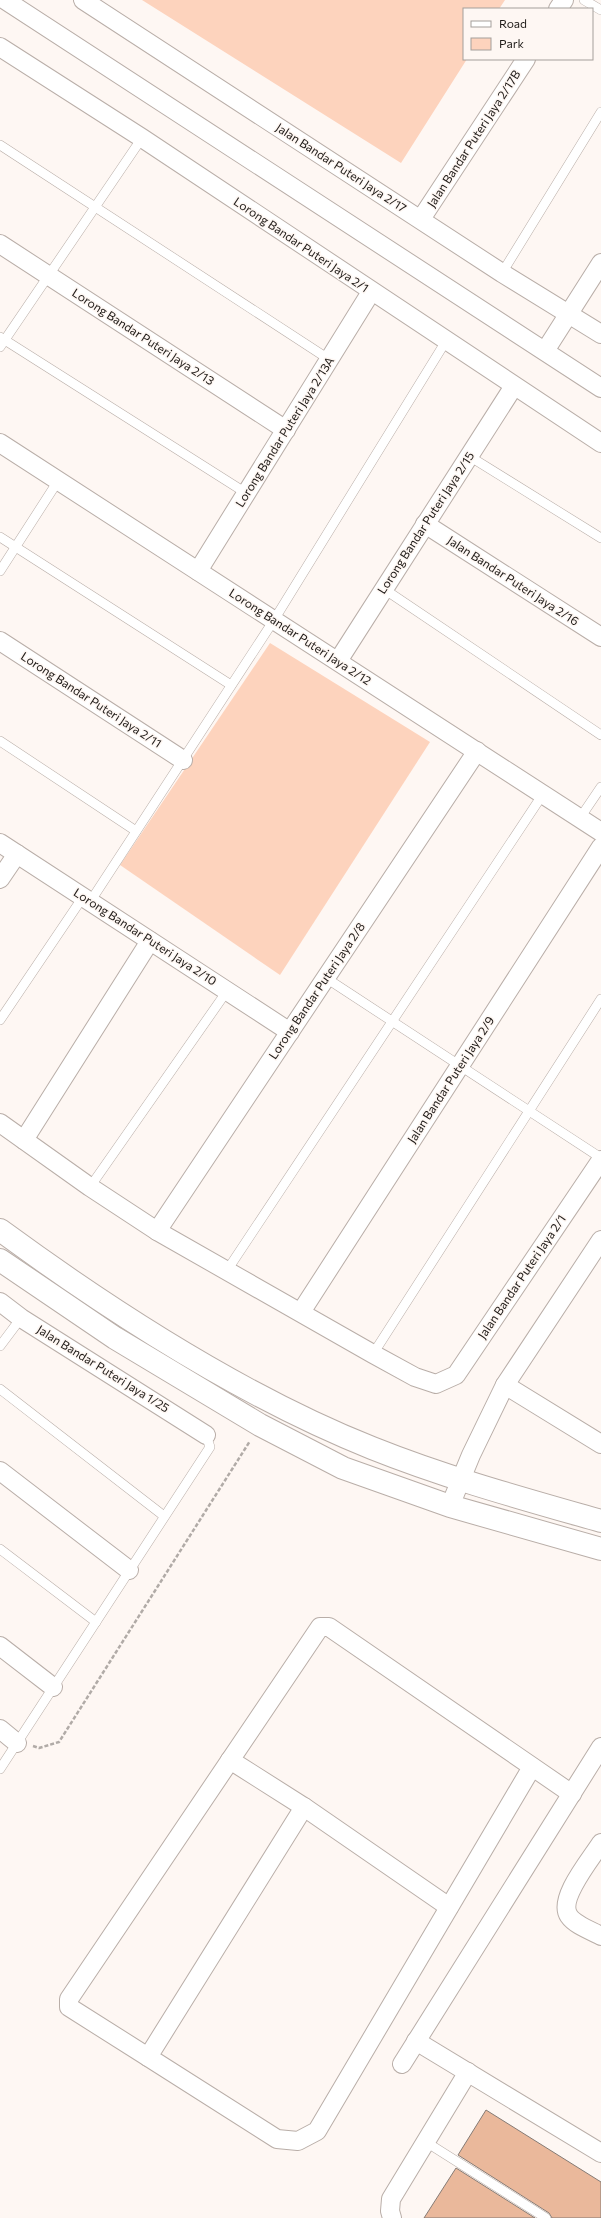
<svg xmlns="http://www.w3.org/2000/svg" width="601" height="2218" viewBox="0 0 601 2218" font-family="Commissioner,sans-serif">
	<rect width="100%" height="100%" fill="#fef7f3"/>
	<!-- green -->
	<g fill="#fdd3bd">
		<path d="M142,0H505L499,9H464V59H467L401,163Z"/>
		<path d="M270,643L430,742L280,975L120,865Z"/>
	</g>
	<!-- building -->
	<g fill="#eab89b" stroke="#857b75">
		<path d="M486,2110L601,2182V2218H552L549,2213L458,2155Z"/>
		<path d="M456,2168L535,2218H424Z"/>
	</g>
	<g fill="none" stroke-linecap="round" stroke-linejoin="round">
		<defs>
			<g id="service">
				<path d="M584,0L601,10"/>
				<path d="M0,145L330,360"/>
				<path d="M502,273L601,112"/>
				<path d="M0,337L246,493"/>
				<path d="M0,347L142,138"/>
				<path d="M469,456L601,538"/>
				<path d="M0,537L231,685"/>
				<path d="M0,571L58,481"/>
				<path d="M384,589L601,735"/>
				<path d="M0,741L136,831"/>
				<path d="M580,818L601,787"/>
				<path d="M90,902L274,620L446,341"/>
				<path d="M326,978L601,1158"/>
				<path d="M0,1020L83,897"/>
				<path d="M90,1187L227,991"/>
				<path d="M226,1272L543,794"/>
				<path d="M0,1346L21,1318"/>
				<path d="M373,1354L601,999"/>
				<path d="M0,1389L164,1516"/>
				<path d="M0,1549L96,1622"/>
				<path d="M0,1769L210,1447L206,1435"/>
				<path d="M426,2142L546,2218"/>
			</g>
			<g id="minor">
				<path d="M5,0L601,388"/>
				<path d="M83,0L502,273L601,334"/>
				<path d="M558,9L564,0"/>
				<path d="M0,47L142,138L601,443"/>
				<path d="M421,219L526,59"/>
				<path d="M0,244L286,430"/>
				<path d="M545,351L601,263"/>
				<path d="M0,443L601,832"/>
				<path d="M425,524L601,637"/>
				<path d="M198,571L371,292"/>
				<path d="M0,641L183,760"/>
				<path d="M338,661L514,386"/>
				<path d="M0,843L290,1032"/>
				<path d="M0,879L17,854"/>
				<path d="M0,1123L90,1187L157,1231L373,1354L415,1377L436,1384L456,1375L601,1160"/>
				<path d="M24,1140L150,941"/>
				<path d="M157,1231L477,751"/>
				<path d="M0,1302L21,1318L206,1435"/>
				<path d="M301,1312L601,847"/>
				<path d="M505,1385L601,1444"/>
				<path d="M0,1471L129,1570"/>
				<path d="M450,1506L471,1455L505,1385L601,1240"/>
				<path d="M0,1646L53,1687"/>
				<path d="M0,1729L17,1743"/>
				<path d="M230,1760L304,1807L449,1907"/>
				<path d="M304,1807L148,2057L277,2139L298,2141L317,2131L532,1767"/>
				<path d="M601,1843C591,1859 557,1899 569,1916C575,1925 592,1931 601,1936"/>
				<path d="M416,2041L601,2153"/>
				<path d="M148,2057L69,2007V1999L320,1627H329L572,1794"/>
				<path d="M402,2064L601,1747"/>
				<path d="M392,2218L390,2211L391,2199L468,2072"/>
			</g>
			<g id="tertiary">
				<path d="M0,1230C112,1312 244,1397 372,1448C447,1478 524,1499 601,1521"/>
				<path d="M0,1260L115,1338L260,1425L343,1468L450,1506L601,1549"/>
			</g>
		</defs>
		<!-- service casing -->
		<use href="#service" stroke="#b9aea8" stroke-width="10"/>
		<!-- minor casing -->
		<use href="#minor" stroke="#b9aea8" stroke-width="20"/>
		<!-- tertiary casing -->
		<use href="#tertiary" stroke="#b9aea8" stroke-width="24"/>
		<!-- path -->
		<path stroke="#b1aba7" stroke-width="2.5" stroke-dasharray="4 2" stroke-linecap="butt" d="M33,1746L39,1748L59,1742L250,1441"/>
		<!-- service -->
		<use href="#service" stroke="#fff" stroke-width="9"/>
		<!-- minor -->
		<use href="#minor" stroke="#fff" stroke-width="18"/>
		<!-- tertiary -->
		<use href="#tertiary" stroke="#fff" stroke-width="22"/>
	</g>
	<g text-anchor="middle" stroke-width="3" stroke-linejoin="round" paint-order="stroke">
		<!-- street labels -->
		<g font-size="12" fill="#1e1a17" stroke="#fef7f3">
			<text transform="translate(474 139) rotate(-57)" y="4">Jalan Bandar Puteri Jaya 2/17B</text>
			<text transform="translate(341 168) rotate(33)" y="4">Jalan Bandar Puteri Jaya 2/17</text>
			<text transform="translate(301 245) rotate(34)" y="4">Lorong Bandar Puteri Jaya 2/1</text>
			<text transform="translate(143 337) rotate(33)" y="4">Lorong Bandar Puteri Jaya 2/13</text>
			<text transform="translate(285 432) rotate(-58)" y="4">Lorong Bandar Puteri Jaya 2/13A</text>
			<text transform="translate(426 523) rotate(-57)" y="4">Lorong Bandar Puteri Jaya 2/15</text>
			<text transform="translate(513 581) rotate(33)" y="4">Jalan Bandar Puteri Jaya 2/16</text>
			<text transform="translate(300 637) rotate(33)" y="4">Lorong Bandar Puteri Jaya 2/12</text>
			<text transform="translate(91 700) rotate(33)" y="4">Lorong Bandar Puteri Jaya 2/11</text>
			<text transform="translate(145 937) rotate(33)" y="4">Lorong Bandar Puteri Jaya 2/10</text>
			<text transform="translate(317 991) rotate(-56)" y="4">Lorong Bandar Puteri Jaya 2/8</text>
			<text transform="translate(451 1080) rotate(-57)" y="4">Jalan Bandar Puteri Jaya 2/9</text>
			<text transform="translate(522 1277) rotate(-56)" y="4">Jalan Bandar Puteri Jaya 2/1</text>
			<text transform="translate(103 1369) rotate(32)" y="4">Jalan Bandar Puteri Jaya 1/25</text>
		</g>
	</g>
	<!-- legend -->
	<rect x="463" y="8" width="130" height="52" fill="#fef7f3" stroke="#a49f9b"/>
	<rect x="471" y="21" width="20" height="6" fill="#ffffff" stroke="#a49f9b"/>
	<text x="499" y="28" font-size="12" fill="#1e1a17">Road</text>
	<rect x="471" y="38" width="20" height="12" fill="#fdd3bd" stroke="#a49f9b"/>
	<text x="499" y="48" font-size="12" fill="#1e1a17">Park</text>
</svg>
